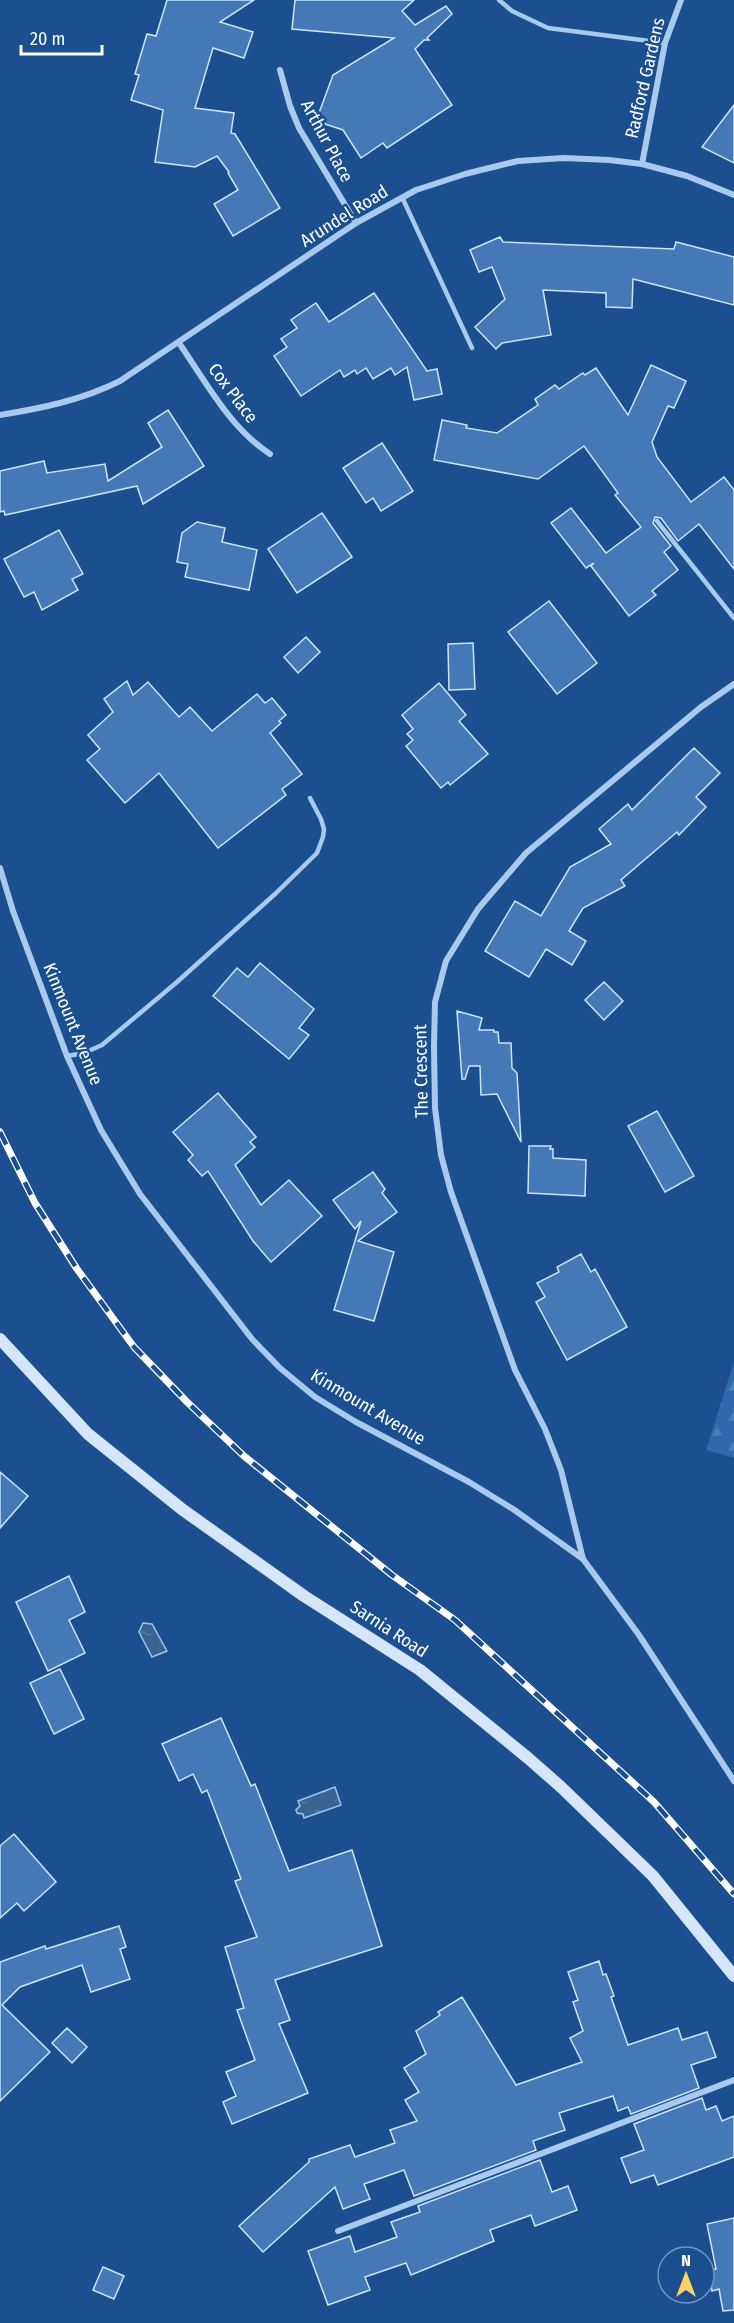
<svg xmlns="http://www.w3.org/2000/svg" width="734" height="2323" viewBox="0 0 734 2323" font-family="'Fira Sans Condensed',sans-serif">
	<defs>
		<pattern id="forest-firs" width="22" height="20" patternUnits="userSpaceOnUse" patternTransform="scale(1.5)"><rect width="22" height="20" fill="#2e69ad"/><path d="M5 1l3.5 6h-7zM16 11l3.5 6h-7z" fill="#4d80b9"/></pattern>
		<pattern id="water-ripples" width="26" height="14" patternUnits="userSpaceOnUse" patternTransform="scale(1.5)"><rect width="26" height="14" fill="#3c6290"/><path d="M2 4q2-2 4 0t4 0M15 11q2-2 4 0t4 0" fill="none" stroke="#597aa1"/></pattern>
	</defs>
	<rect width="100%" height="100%" fill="#1b4f8f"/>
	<!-- forest -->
	<path fill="url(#forest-firs)" d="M734,1362V1458L706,1450Z"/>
	<!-- water -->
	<g fill="url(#water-ripples)" stroke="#9cc4f0" stroke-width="1.5">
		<path d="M143,1623L152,1624L167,1651L152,1657L139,1632Z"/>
		<path d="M335,1787L341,1805L304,1818L303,1814L297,1813L296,1810L300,1806L298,1801Z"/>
	</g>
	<!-- building -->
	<g fill="#4478b7" stroke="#cfe3fa" stroke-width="1.5">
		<path d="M167,0H254L220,22L253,32L244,58L213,48L195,108L234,113L231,133L235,134L280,208L233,236L214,204L238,190L228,173L229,172L217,156L195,167L155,162L163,110L131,100L139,75L135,74L147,34L156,36Z"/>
		<path d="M295,0H414L402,11L415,25L446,6L452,14L427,38L429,40H424L415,49L452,105L387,148L383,143L361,158L343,130L316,121L333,75L394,38L292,29Z"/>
		<path d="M734,105V163L702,147Z"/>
		<path d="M500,237L503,242L674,249L676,242L734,257V305L633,279L632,308L606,307V293L543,290L551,335L502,343L496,349L475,327L505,299L492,267L479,272L470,250Z"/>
		<path d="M374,293L427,371L437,369L442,394L414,400L407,367L395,375L391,368L373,379L366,368L357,374L355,370L344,377L340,370L301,396L274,356L287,347L281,339L297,328L291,320L316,303L329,322Z"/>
		<path d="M651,365L686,381L674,408L668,406L652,442L657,457L691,502L724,477L734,490V569L699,524L678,541L661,518L655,517L653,523L671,546L664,552L678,570L652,591L656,595L629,616L591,566L594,563L586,568L551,523L571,508L606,553L641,527L615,495L618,493L584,446L538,479L434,460L442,420L467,425L466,428L497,433L538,405L535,399L555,385L559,389L583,373L585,375L596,368L628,415Z"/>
		<path d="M168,410L204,466L143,504L137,486L5,515L4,511L0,512V471L44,461L47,473L105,464L108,481L162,447L148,423Z"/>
		<path d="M382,443L413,491L381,511L373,498L366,503L343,468Z"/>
		<path d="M322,513L352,557L297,593L268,549Z"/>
		<path d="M197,522L225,528L222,542L257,550L249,590L185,577L188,564L177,562L182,533Z"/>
		<path d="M59,530L83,574L72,579L78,590L42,610L34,592L24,597L4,559Z"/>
		<path d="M549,601L597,663L557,694L508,632Z"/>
		<path d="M306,637L320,652L298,673L284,657Z"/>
		<path d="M473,643L475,689L449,690L448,644Z"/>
		<path d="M127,681L133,695L148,682L179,717L190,707L212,731L257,694L265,703L272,698L286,715L279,721L281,723L270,733L302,774L282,789L286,795L218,848L159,773L125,803L87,760L100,749L88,735L113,712L104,699Z"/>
		<path d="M439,683L466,715L459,721L488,754L450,785L448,782L441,788L406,746L413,740L407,734L413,729L402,715Z"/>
		<path d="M694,748L720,773L696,797L706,807L679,835L677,832L621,880L625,886L583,908L569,931L586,941L572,965L546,949L529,977L485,951L515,901L541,916L570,867L611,844L599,829L628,804L632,810Z"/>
		<path d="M260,963L314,1009L299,1028L309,1035L289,1059L213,996L237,968L248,977Z"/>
		<path d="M604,982L623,1001L604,1020L585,1000Z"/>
		<path d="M457,1011L482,1018L479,1030H494V1032H498L499,1043H511L512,1068L517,1073L521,1142L497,1094L481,1095L480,1066H469L465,1079H462Z"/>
		<path d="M218,1093L256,1137L250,1142L255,1147L235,1165L261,1205L289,1180L322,1216L271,1262L253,1241L208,1171L202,1176L188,1160L193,1155L173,1132Z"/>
		<path d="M657,1111L694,1176L665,1192L628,1126Z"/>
		<path d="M529,1146H551L550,1149H553V1158L586,1160L585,1196L528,1193Z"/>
		<path d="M373,1172L385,1189L382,1193L397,1212L358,1241L394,1252L374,1321L334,1310L361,1221L355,1229L333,1200Z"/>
		<path d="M581,1254L591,1272L595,1269L627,1327L567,1360L536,1302L545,1297L537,1283L559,1272L557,1267Z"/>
		<path d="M0,1472L28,1496L0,1528Z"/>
		<path d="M69,1576L85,1612L69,1620L85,1653L48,1671L16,1602Z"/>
		<path d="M60,1669L84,1719L54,1734L30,1683Z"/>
		<path d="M221,1718L251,1786L255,1784L289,1871L352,1850L382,1946L275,1980L290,2020L279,2024L308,2093L232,2124L223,2102L236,2096L226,2072L255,2060L237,2010L244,2008L225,1947L257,1937L235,1881L241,1879L207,1790L202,1793L193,1774L179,1781L162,1744Z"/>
		<path d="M14,1834L56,1882L24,1911L17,1903L0,1918V1846Z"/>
		<path d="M119,1926L126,1947L120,1949L130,1979L91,1992L82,1965L20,1987L2,2005L50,2052L0,2101V1962L45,1946L46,1949Z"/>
		<path d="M599,1961L603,1975L606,1974L614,1996L611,1997L628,2045L678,2028L682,2040L707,2032L716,2057L691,2065L699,2088L631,2114L628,2107L618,2111L613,2096L559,2113L565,2130L533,2141L536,2150L414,2196L404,2170L364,2184L370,2199L343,2209L335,2187L263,2252L239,2226L309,2162V2159L350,2145L355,2157L395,2143L390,2130L417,2121L405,2100L419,2092L404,2068L426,2054L416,2031L440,2015L438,2012L462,1997L516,2085L582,2062L570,2038L583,2031L573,2002L578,2000L568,1972Z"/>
		<path d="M67,2028L87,2047L72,2063L52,2043Z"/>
		<path d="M702,2098L706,2110L716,2106L722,2121L734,2116V2157L658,2185L654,2175L631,2183L621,2158L644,2150L634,2124Z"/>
		<path d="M540,2160L552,2192L568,2186L577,2210L535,2226L531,2215L490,2230L494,2241L411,2275L406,2263L365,2277L370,2290L328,2305L308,2251L350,2236L355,2252L397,2237L391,2222L420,2212L418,2206Z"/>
		<path d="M734,2218V2310L723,2311L719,2289L712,2291L709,2271L716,2269L707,2224Z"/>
		<path d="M103,2267L124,2276L114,2299L93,2290Z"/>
	</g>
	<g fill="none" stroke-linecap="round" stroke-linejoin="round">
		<!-- lane -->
		<g stroke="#a9c9ee" stroke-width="4.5">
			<path d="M499,0L512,11L548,28L665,43"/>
			<path d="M402,197L472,348"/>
			<path d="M657,521L734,618"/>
			<path d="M67,1056L84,1053L102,1045L177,982L275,894L317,853L323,837L324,829L321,819L310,798"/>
		</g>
		<!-- street -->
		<g stroke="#a9c9ee" stroke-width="6">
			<path d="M280,70L290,106L299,128L356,223"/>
			<path d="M642,164L665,43L681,0"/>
			<path d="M179,343C206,382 230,428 270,454"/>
			<path d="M0,415C43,408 82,400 120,381L356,223L416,190L465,174L518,161L564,158L609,160L642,164L687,176L734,195"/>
			<path d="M0,868L13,911L67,1056L101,1130L140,1194L252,1339L280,1368L315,1397L356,1422L469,1482L513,1509L583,1559L639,1635L734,1781"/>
			<path d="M583,1559L561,1470L545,1429L515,1370L451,1192L441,1155L435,1108L434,1047L435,1002L446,961L478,909L526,853L701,707L734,684"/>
			<path d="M338,2231L734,2080"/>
		</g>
		<!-- secondary -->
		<path stroke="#d6e6fa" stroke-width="12" d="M0,1339L88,1434L183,1510L304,1596L420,1670L528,1758L561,1787L653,1876L734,1976"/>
		<defs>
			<path id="rail" d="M0,1132L35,1203L77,1269L134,1347L187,1402L244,1456L392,1575L455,1620L654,1802L734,1894"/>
		</defs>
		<!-- rail casing -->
		<use href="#rail" stroke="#fff" stroke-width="7"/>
		<!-- rail -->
		<use href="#rail" stroke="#1b4f8f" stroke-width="4.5" stroke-dasharray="14" stroke-linecap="butt"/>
	</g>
	<g text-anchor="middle" stroke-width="5" stroke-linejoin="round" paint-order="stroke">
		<!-- street labels -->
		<g font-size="18" fill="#fff" stroke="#1b4f8f">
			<text transform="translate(645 78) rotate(-77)" y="6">Radford Gardens</text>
			<text transform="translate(327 141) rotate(62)" y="6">Arthur Place</text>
			<text transform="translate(344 216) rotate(-32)" y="6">Arundel Road</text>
			<text transform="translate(233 393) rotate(53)" y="6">Cox Place</text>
			<text transform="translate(73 1024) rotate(68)" y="6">Kinmount Avenue</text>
			<text transform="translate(421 1071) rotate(-91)" y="6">The Crescent</text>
			<text transform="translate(368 1407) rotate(31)" y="6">Kinmount Avenue</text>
			<text transform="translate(389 1629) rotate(33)" y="6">Sarnia Road</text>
		</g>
	</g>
	<!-- north arrow -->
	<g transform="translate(686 2275)"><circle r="28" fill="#1b4f8f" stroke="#7695bc" stroke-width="1.5"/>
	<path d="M0-4.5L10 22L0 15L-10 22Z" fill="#ffd166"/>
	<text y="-9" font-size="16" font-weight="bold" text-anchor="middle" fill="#ffffff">N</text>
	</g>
	<!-- scale -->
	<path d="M21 45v9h81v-9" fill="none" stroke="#ffffff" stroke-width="3"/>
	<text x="30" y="45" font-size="18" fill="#ffffff" stroke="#1b4f8f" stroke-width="4.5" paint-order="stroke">20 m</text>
</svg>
